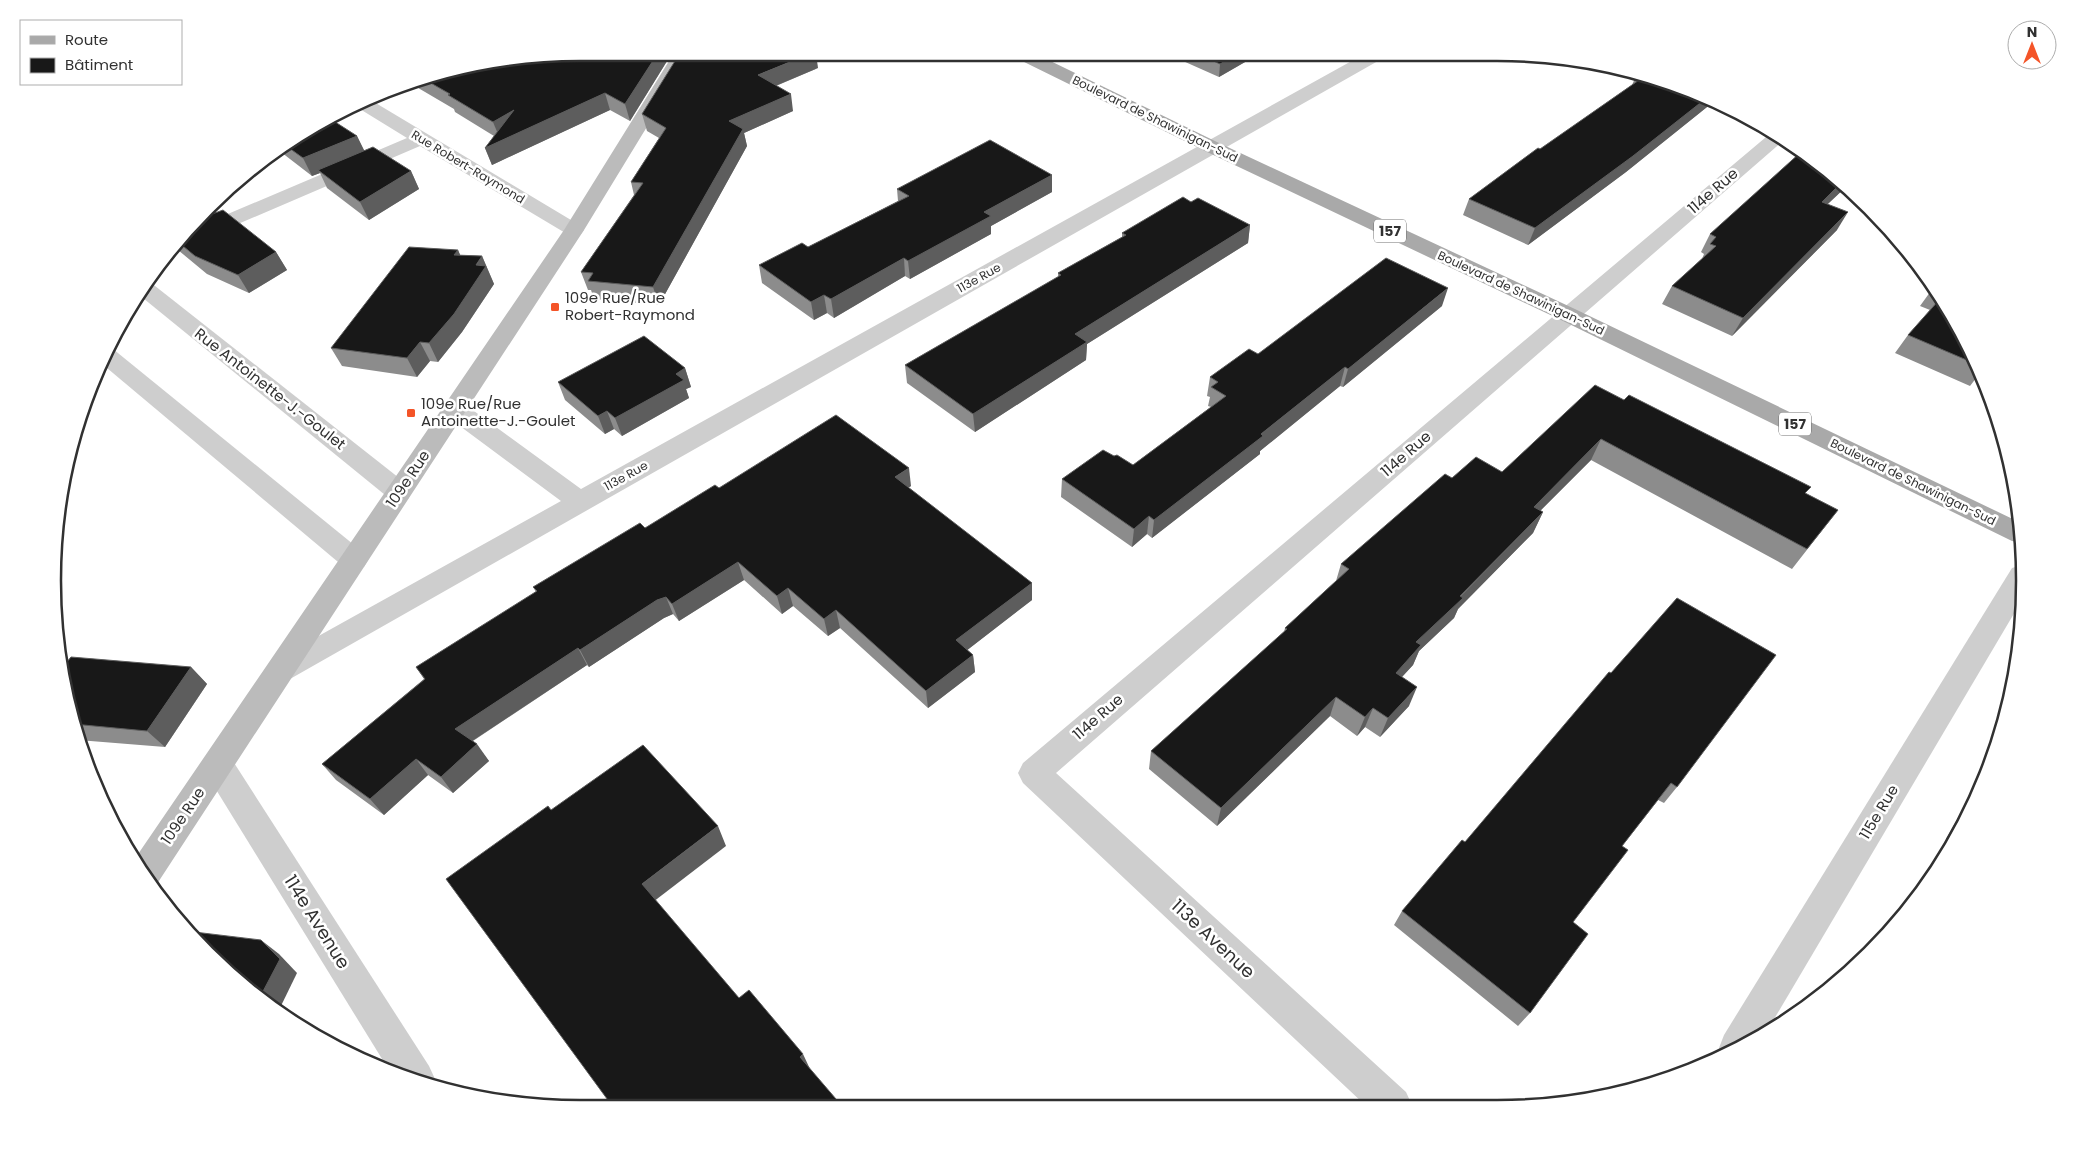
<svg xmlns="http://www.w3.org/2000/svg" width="2077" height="1161" viewBox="0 0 2077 1161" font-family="Poppins,sans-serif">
	<rect width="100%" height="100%" fill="#fff"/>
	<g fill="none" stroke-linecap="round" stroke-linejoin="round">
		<!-- street -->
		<g fill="#cecece" fill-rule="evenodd">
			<path d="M1366,53H1387L1385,57L290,679L280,683L270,679L265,671L270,663L561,501L445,415L442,409L445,403L454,401L463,403L581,489Z"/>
			<path d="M369,99L581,226L584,230L581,234L574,236L567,234L420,146L182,248L171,249L183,233L407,138L355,106Z"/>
			<path d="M1772,132L1784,140L1056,773L1406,1092L1412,1105H1365L1023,783L1018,773L1023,763Z"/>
			<path d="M146,281L150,282L408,485L412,492L408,499L399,501L390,499L138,294Z"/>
			<path d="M109,348L113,349L364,553L368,560L364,567L354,570L344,567L101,363Z"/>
			<path d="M2022,565V600L1767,1031L1722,1056L1719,1048L1724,1035L2012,568Z"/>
			<path d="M218,751L229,755L429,1066L435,1079L432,1086L387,1067L207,775L202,765L207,755Z"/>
		</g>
		<!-- secondary -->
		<path fill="#bbb" fill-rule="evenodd" d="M674,53H692L584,230L155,887L152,888L134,860L564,230Z"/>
		<!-- primary -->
		<path fill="#a9a9a9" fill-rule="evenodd" d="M1011,53H1034L1219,143L1577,310L2019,522L2023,543L2012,541L1561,320L1205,151L1014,57Z"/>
	</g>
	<!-- wall -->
	<g fill="#8c8c8c">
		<path d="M672,53L630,121L610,110L492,165L485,148L494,136L455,112L454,109L408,82L478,63Z"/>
		<path d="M1165,53H1266L1255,60L1252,58L1219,77Z"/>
		<path d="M818,68L776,86L793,111L744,133L747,146L659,305L594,299L591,290H588L581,272L634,195L631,182L659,138L647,131L642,114Z"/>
		<path d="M1636,76L1712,103L1626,172L1528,245L1463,215L1469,199L1632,85Z"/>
		<path d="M317,123L357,136L364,151L411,171L419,189L369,220L327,188L320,173L312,176L277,149Z"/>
		<path d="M1052,175V192L991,226V234L910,279L905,276L834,318L827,313L814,320L762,283L759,265L808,247L898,201L897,189Z"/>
		<path d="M1844,183L1847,186L1827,204L1837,230L1732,336L1662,304L1672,286L1702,259L1704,254L1701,252L1710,234Z"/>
		<path d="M1191,202L1250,225L1248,243L1087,344L1086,360L975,432L907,383L905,365L1058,277V273L1122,237V233Z"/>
		<path d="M212,205L216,212L276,252L287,270L249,293L207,274L178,250L174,244L184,232Z"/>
		<path d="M458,250L460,255L482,256L494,284L462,332L438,362L430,361L417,377L342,366L331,348Z"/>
		<path d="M1933,288L1970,347L1980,373L1970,386L1895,353L1908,335L1930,310L1920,306Z"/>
		<path d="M1442,306L1343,387L1340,386L1260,451V454L1152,538L1147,534L1132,547L1061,497L1062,479L1114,456L1133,465L1211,407L1208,406L1210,397L1207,396L1210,377L1258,354Z"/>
		<path d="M685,368L691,387L686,389L689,398L622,436L614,429L605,434L565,400L558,382Z"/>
		<path d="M1624,400L1838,510L1792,569L1591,460L1540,511L1543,512L1533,533L1458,609L1454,618L1419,651L1413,665L1402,677L1409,706L1380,737L1365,727L1357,736L1330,716L1217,826L1149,769L1151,751L1284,632L1285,628L1336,581L1341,564L1452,478L1502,472Z"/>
		<path d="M911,486L908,488L1032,583V600L967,650L973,655L975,672L928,708L840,628L828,636L793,606L782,614L744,580L679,621L673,614L664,618L589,667L587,665L473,741L489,761L453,793L428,775L384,815L336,780L322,764L424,679L416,667L536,592L533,587L645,528L719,488Z"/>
		<path d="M191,667L207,684L165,747L78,740L70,717Z"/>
		<path d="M1611,673L1677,787L1664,803L1658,800L1622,846L1573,922L1530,1013L1518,1026L1394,925L1402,911L1465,842Z"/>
		<path d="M1995,753L1954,844L1946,839Z"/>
	</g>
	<!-- shaded-wall -->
	<g fill="#5d5d5d">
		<path d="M658,53H672L630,121L625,104Z"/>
		<path d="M812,53H816L818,68L761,92L758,75Z"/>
		<path d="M1239,53H1253L1252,58L1219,77L1220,64Z"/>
		<path d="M1256,53H1266L1255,60Z"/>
		<path d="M605,93L610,110L492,165L485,148Z"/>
		<path d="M791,94L793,111L744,133L747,146L659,305L653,287L729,121Z"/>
		<path d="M1704,100L1712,103L1626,172L1528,245L1535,228Z"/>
		<path d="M514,110L500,139L493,122Z"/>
		<path d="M357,136L366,154L318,170L320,173L312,176L303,158Z"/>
		<path d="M411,171L419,189L369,220L360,202Z"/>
		<path d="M1052,175V192L991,226V234L910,279L908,261L984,212Z"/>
		<path d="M1842,182L1847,186L1811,220L1822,202Z"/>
		<path d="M212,205L219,216L187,229Z"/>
		<path d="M1848,212L1837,230L1732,336L1743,318Z"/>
		<path d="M1250,225L1248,243L1087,344L1086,360L975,432L973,414L1075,334Z"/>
		<path d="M458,250L466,268L454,255Z"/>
		<path d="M276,252L287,270L249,293L238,275Z"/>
		<path d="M482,256L494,284L462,332L438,362L429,343Z"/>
		<path d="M904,258L905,276L834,318L831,299Z"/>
		<path d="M1448,288L1442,306L1343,387L1348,369Z"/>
		<path d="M824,295L827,313L814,320L811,302Z"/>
		<path d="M420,342L430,361L417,377L407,358Z"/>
		<path d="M1345,367L1340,386L1260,451V454L1152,538L1154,520Z"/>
		<path d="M685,368L691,387L686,389L689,398L622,436L615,418L676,374Z"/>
		<path d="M607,411L614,429L605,434L598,416Z"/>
		<path d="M1601,439L1591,460L1524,527L1534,507Z"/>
		<path d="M909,468L911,486L897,495L895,477Z"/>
		<path d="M1543,512L1533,533L1458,609L1454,618L1419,651L1413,665L1388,692L1396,673L1416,642Z"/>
		<path d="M1149,516L1147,534L1132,547L1134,529Z"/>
		<path d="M738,562L744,580L679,621L672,604Z"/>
		<path d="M1032,583V600L957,658L956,640Z"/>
		<path d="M788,588L793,606L782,614L777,596Z"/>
		<path d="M666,597L673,614L664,618L589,667L580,650L657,600Z"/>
		<path d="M836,610L840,628L828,636L824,619Z"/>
		<path d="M578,648L587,665L466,745L455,729Z"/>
		<path d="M973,655L975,672L928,708L926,691Z"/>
		<path d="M191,667L207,684L165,747L147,731Z"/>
		<path d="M1417,687L1409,706L1380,737L1388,718Z"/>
		<path d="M1336,697L1330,716L1217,826L1221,808Z"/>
		<path d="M1373,708L1365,727L1357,736L1365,717Z"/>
		<path d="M477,744L489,761L453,793L441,777Z"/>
		<path d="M416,759L428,775L384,815L370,799Z"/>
		<path d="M718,826L726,846L653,902L642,884Z"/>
		<path d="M261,940L279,954L297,973L278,1012L259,999Z"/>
		<path d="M803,1054L810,1069L800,1057Z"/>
	</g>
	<!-- building -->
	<g fill="#181818" stroke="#5d5d5d">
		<path d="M580,52L658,53L625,104L605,93L485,148L514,110L493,122L448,95L450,94L422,78L478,63Z"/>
		<path d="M680,53H812L758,75L791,94L729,121L743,129L653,287L588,281L593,273L581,272L643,183L631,182L666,128L642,114Z"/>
		<path d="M1196,53H1239L1220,64Z"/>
		<path d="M1640,73L1704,100L1633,156L1535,228L1469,199L1538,148L1540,149L1642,78L1636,76Z"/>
		<path d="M329,118L357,136L303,158L285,145L317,123Z"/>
		<path d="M990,140L1052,175L984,212L991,216L908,261L904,258L831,299L824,295L811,302L759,265L802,243L808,247L909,196L897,189Z"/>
		<path d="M373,147L411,171L360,202L318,170Z"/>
		<path d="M1801,152L1842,182L1822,202L1848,212L1743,318L1672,286L1716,246L1710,244L1716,237L1710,234Z"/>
		<path d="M1183,197L1191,202L1198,198L1250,225L1075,334L1087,342L973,414L905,365L1061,275L1058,273L1126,235L1122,233Z"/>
		<path d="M223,210L276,252L238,275L195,256L177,241L184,232L196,220Z"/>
		<path d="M409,247L458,250L454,255L482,256L476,265L486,266L454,314L429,343L420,342L407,358L331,348Z"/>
		<path d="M1386,258L1448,288L1348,369L1345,367L1261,434L1263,436L1154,520L1149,516L1134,529L1062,479L1103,450L1114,456L1117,455L1133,465L1226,396L1211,387L1218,382L1210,377L1249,349L1258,354Z"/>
		<path d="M1940,299L1970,347L1976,364L1908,335Z"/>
		<path d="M644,336L685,368L676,374L684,380L615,418L607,411L598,416L558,382Z"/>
		<path d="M1595,385L1624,400L1629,395L1811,487L1805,493L1838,510L1807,549L1601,439L1534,507L1543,512L1460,596L1463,598L1416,642L1421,645L1396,673L1417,687L1388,718L1373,708L1365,717L1336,697L1221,808L1151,751L1287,629L1285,628L1349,569L1341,564L1445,474L1452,478L1476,457L1502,472Z"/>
		<path d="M836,415L909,468L895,477L1032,583L956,640L973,655L926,691L836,610L824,619L788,588L777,596L738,562L672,604L666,597L657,600L580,650L578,648L455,729L477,744L441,777L416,759L370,799L322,764L425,679L416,667L537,591L533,587L640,523L645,528L715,485L719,488Z"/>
		<path d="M1677,598L1776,655L1677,787L1671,783L1622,846L1628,850L1573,922L1588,934L1530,1013L1402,911L1462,840L1465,842L1609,672L1611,673Z"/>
		<path d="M71,657L191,667L147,731L73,724L70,717L62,668Z"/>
		<path d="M643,745L718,826L642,884L739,998L749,990L803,1054L800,1057L842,1106L613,1107L446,879L548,806L551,810Z"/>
		<path d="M186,931L261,940L280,959L259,999Z"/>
	</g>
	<!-- markers -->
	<g fill="#f45428" stroke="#fff" stroke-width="2">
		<rect x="550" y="302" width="10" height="10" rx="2.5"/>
		<rect x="406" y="408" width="10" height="10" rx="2.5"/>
	</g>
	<g text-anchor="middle" stroke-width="5" stroke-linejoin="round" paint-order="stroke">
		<!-- far-street labels -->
		<g font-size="12" fill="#313131" stroke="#fff">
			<text transform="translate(1155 119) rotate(26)" y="4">Boulevard de Shawinigan-Sud</text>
			<text transform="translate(468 167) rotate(31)" y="4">Rue Robert-Raymond</text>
			<text transform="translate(979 278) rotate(-29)" y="4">113e Rue</text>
			<text transform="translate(1521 293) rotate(25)" y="4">Boulevard de Shawinigan-Sud</text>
			<text transform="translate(626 476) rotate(-29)" y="4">113e Rue</text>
			<text transform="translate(1913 482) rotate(26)" y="4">Boulevard de Shawinigan-Sud</text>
		</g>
		<!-- shield labels -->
		<g fill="#fff" stroke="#6f6f6f" stroke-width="1">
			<rect x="1374" y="219.5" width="32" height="23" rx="4"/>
			<rect x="1779" y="412.5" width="32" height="23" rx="4"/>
		</g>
		<g font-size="14" font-weight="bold" fill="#313131">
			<text x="1390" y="236">157</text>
			<text x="1795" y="429">157</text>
		</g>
		<!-- street labels -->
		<g font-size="15" fill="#313131" stroke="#fff">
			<text transform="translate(1713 191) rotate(-41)" y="5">114e Rue</text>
			<text transform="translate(270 389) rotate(38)" y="5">Rue Antoinette-J.-Goulet</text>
			<text transform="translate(1406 454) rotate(-41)" y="5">114e Rue</text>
			<text transform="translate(408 479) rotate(-56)" y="5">109e Rue</text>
			<text transform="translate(1098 717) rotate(-41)" y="5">114e Rue</text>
			<text transform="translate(1879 812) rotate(-59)" y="5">115e Rue</text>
			<text transform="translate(183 816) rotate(-56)" y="5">109e Rue</text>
		</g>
		<!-- poi labels -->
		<g font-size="15" fill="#313131" stroke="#fff" text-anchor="start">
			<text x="565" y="303">109e Rue/Rue<tspan x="565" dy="17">Robert-Raymond</tspan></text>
			<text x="421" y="409">109e Rue/Rue<tspan x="421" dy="17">Antoinette-J.-Goulet</tspan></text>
		</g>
		<!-- near-street labels -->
		<g font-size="18" fill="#313131" stroke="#fff">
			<text transform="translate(317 922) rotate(58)" y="6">114e Avenue</text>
			<text transform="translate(1213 939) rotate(43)" y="6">113e Avenue</text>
		</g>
	</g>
	<!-- crop -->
	<path d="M0 0H2077V1161H0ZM580 61H1497A519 519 0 0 1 2016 580V581A519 519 0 0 1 1497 1100H580A519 519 0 0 1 61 581V580A519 519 0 0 1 580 61Z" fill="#fff" fill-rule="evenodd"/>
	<path fill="none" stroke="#313131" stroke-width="2.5" d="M580 61H1497A519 519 0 0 1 2016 580V581A519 519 0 0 1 1497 1100H580A519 519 0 0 1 61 581V580A519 519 0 0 1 580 61Z"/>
	<!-- legend -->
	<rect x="20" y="20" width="162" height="65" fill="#ffffff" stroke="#adadad"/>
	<rect x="30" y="36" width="25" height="8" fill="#a9a9a9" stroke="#adadad"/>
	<text x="65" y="45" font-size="15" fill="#313131">Route</text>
	<rect x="30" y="58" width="25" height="15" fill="#181818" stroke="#adadad"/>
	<text x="65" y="70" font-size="15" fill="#313131">Bâtiment</text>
	<!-- north arrow -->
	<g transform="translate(2032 45)"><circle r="24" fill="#ffffff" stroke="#adadad"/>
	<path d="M0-4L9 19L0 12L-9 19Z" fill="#f45428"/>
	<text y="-8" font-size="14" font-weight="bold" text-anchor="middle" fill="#313131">N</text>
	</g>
</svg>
